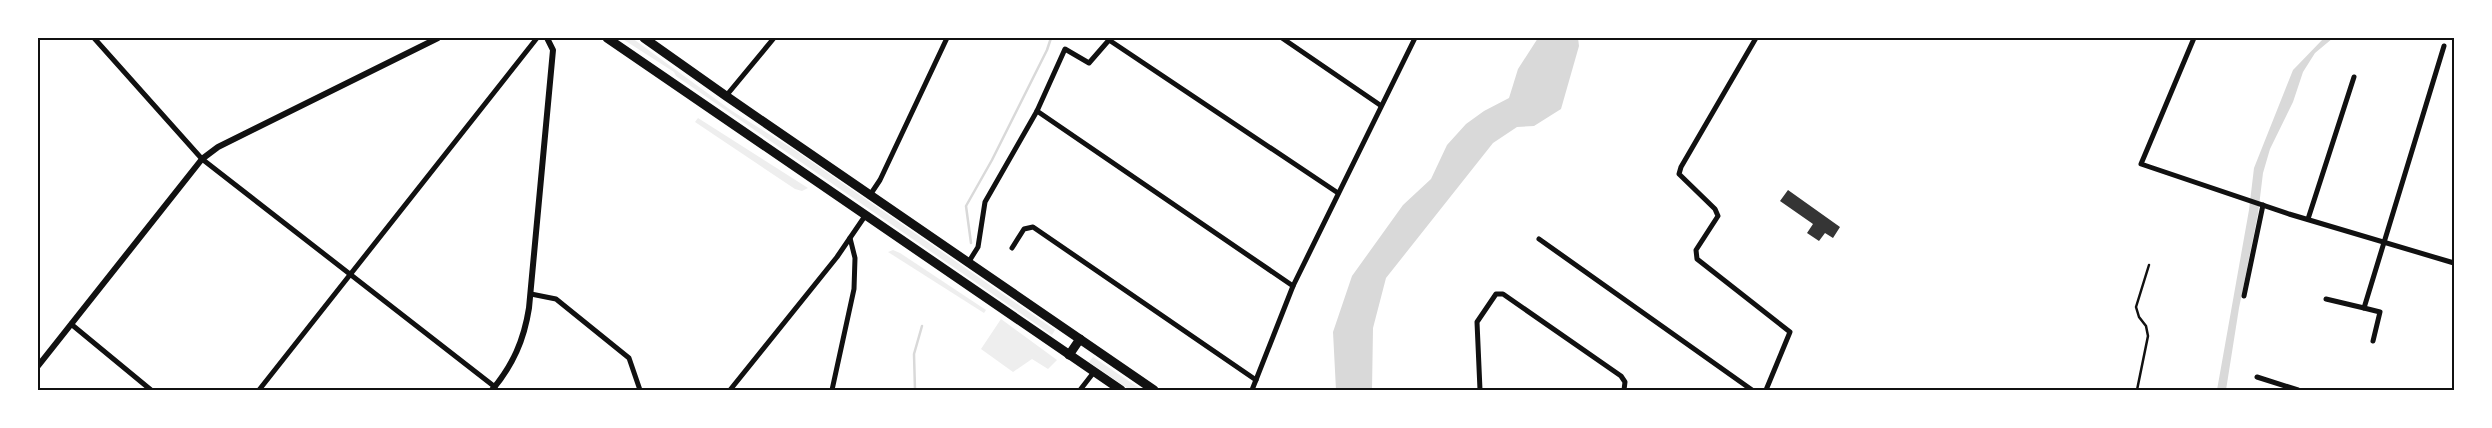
<svg xmlns="http://www.w3.org/2000/svg" width="2492" height="428" viewBox="0 0 2492 428" font-family="Overpass,sans-serif">
	<rect width="100%" height="100%" fill="#fff"/>
	<!-- green -->
	<g fill="#eee">
		<path d="M621,38H632L732,111L793,149L1055,330L1052,335L676,76L674,72Z"/>
		<path d="M698,118L808,188L802,191L795,189L695,122Z"/>
		<path d="M893,250L900,253L986,310L984,313L888,252Z"/>
		<path d="M1001,319L1057,360L1048,369L1032,359L1013,372L981,349Z"/>
		<path d="M1093,357L1142,390H1130L1089,362Z"/>
	</g>
	<!-- water -->
	<g fill="#d9d9d9">
		<path d="M1538,38H1578L1579,46L1561,109L1534,126L1517,127L1493,143L1386,278L1373,328L1372,390H1336L1333,332L1352,276L1403,205L1431,179L1447,145L1466,124L1484,111L1509,98L1518,69Z"/>
		<path d="M2324,38H2333L2315,53L2303,72L2293,102L2270,149L2263,173L2258,214L2239,308L2226,390H2217L2249,210L2254,168L2293,70Z"/>
	</g>
	<g fill="none" stroke-linecap="round" stroke-linejoin="round">
		<!-- stream -->
		<g stroke="#d9d9d9" stroke-width="2.5">
			<path d="M971,243L966,206L992,160L1047,50L1051,38"/>
			<path d="M915,390L914,354L922,326"/>
		</g>
	</g>
	<!-- building -->
	<path fill="#353535" d="M1788,190L1840,227L1833,238L1825,233L1819,241L1807,233L1813,224L1780,201Z"/>
	<g fill="none" stroke-linecap="round" stroke-linejoin="round">
		<!-- service -->
		<path stroke="#111" stroke-width="2.5" d="M2137,390L2148,336L2146,326L2139,317L2136,307L2149,265"/>
		<!-- minor -->
		<g stroke="#111" stroke-width="5">
			<path d="M94,38L202,159L495,387"/>
			<path d="M1282,38L1380,105"/>
			<path d="M1756,38L1681,167L1679,174L1715,209L1718,216L1696,250L1697,259L1790,332L1766,390"/>
			<path d="M2194,38L2141,164L2289,214L2454,263"/>
			<path d="M726,96L774,38"/>
			<path d="M1037,111L1293,286"/>
			<path d="M870,195L880,180L947,38"/>
			<path d="M2308,219L2354,77"/>
			<path d="M1539,239L1752,390"/>
			<path d="M1012,248L1024,229L1033,227L1256,380"/>
			<path d="M968,263L978,247L985,202L1037,111L1065,49L1089,63L1109,40L1338,193"/>
			<path d="M531,294L556,299L629,358L640,390"/>
			<path d="M2244,296L2263,205"/>
			<path d="M2326,299L2364,308L2444,46"/>
			<path d="M2364,308L2380,312L2373,341"/>
			<path d="M71,324L151,390"/>
			<path d="M2257,377L2298,390"/>
			<path d="M259,390L537,38"/>
			<path d="M730,390L837,257L865,216"/>
			<path d="M832,390L854,289L855,258L850,238"/>
			<path d="M1080,390L1094,372"/>
			<path d="M1252,390L1293,286L1415,38"/>
			<path d="M1480,390L1477,322L1496,294H1503L1621,376L1625,382L1624,390"/>
		</g>
		<!-- tertiary -->
		<g stroke="#111" stroke-width="6">
			<path d="M38,366L202,159L218,147L438,38"/>
			<path d="M492,390C513,365 524,340 529,308L553,50L547,38"/>
		</g>
		<!-- trunk -->
		<g stroke="#111" stroke-width="9">
			<path d="M607,38L1121,390"/>
			<path d="M644,38L726,96L1154,390"/>
			<path d="M1069,355L1080,339"/>
		</g>
	</g>
	<!-- border -->
	<rect width="2492" height="428" fill="none" stroke="#ffffff" stroke-width="78"/>
	<rect x="39" y="39" width="2414" height="350" fill="none" stroke="#111" stroke-width="2"/>
</svg>
